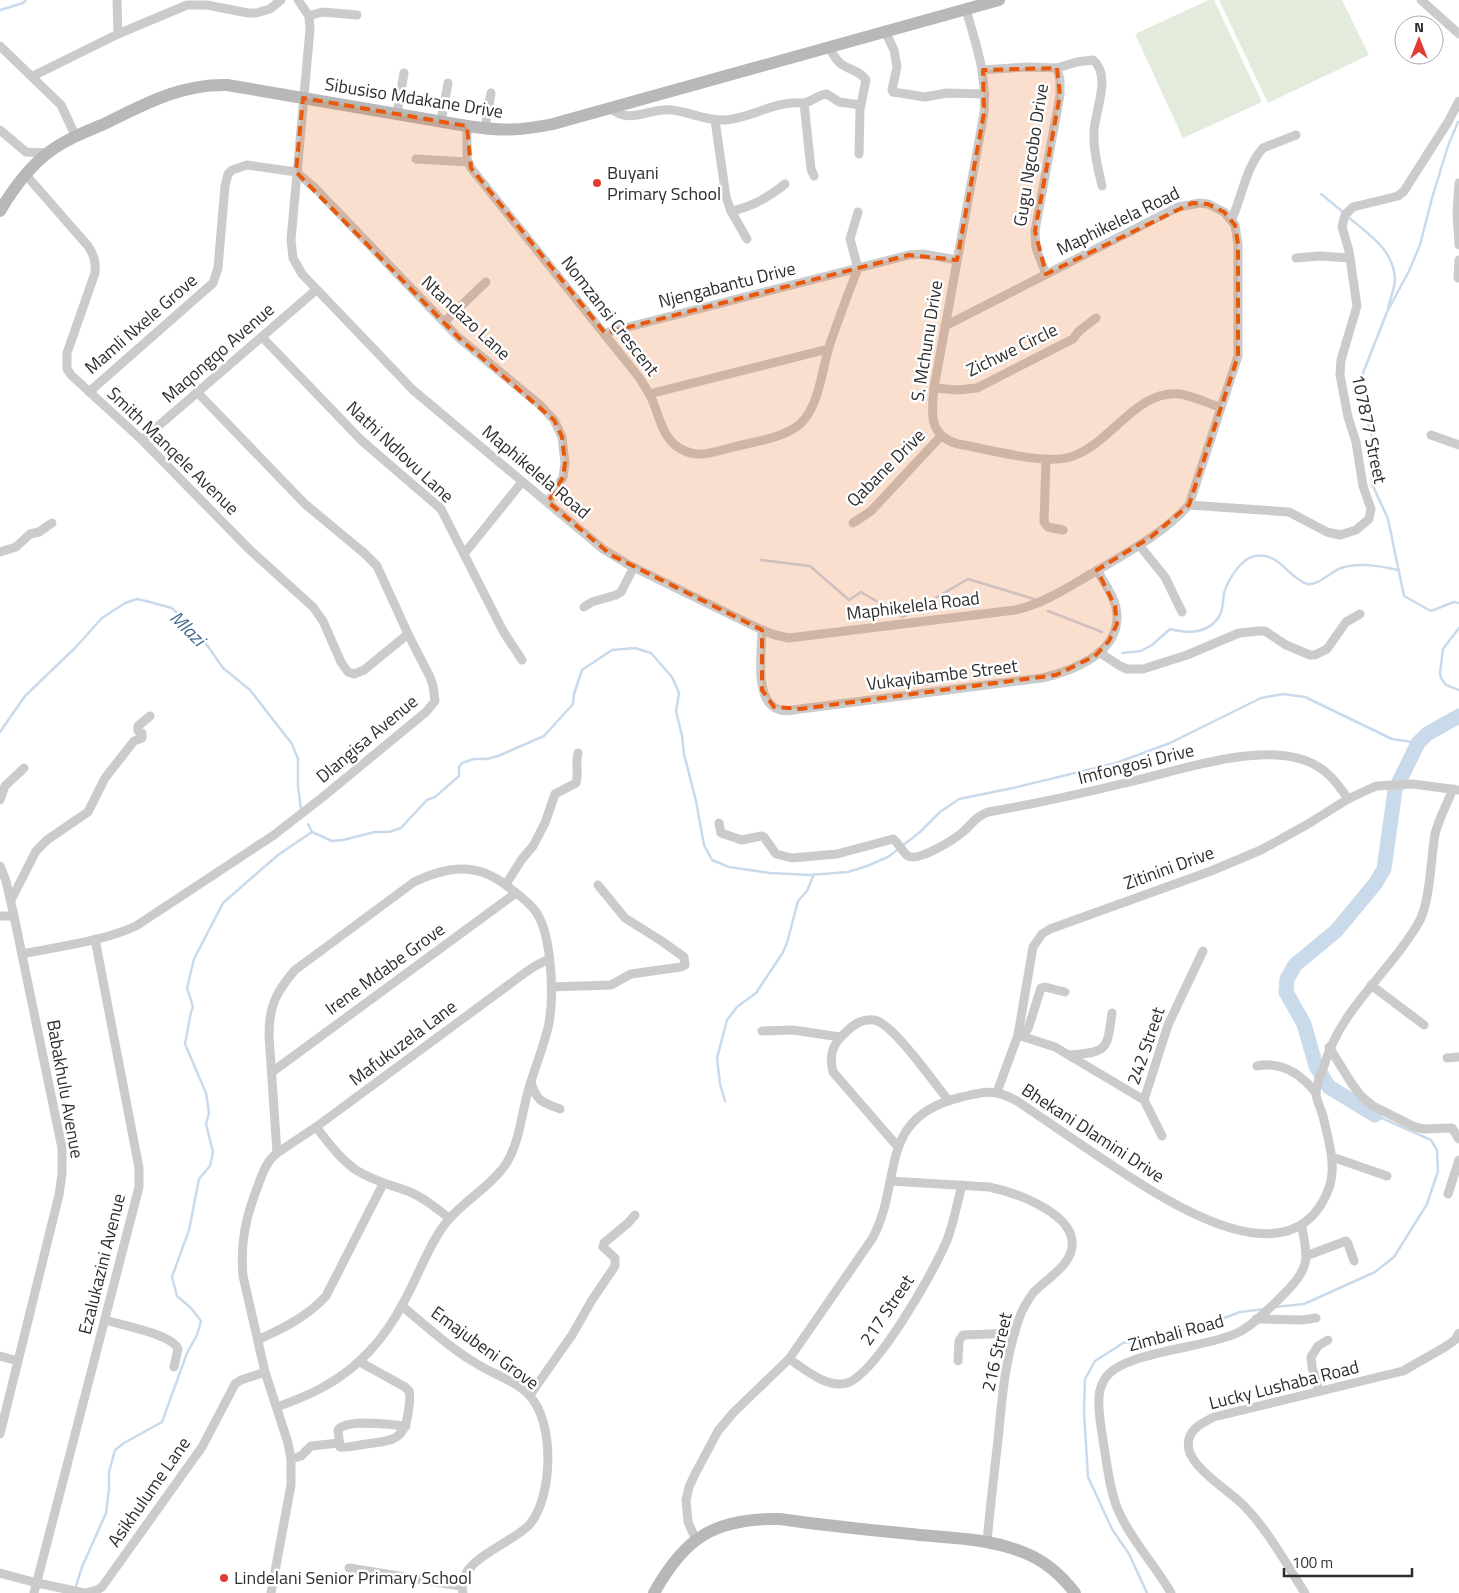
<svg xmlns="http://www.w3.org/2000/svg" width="1459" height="1593" viewBox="0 0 1459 1593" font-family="'Titillium Web',sans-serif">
	<rect width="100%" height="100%" fill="#fff"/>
	<!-- green -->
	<g fill="#e3ebdc">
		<path d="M1209,0H1214L1262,102L1183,138L1135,34Z"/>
		<path d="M1219,0H1342L1369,55L1268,103Z"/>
	</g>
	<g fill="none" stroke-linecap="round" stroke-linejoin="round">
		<!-- stream -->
		<g stroke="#c9daeb" stroke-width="2.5">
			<path d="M0,10L23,3L26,0"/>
			<path d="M1458,122L1448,146L1432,198L1420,245L1409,271L1387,312L1363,373L1360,399L1372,436V484L1388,519L1404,596L1431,611L1454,602L1459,603"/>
			<path d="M1321,194L1343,212"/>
			<path d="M1347,216C1368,234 1395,250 1395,281C1394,289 1390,300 1388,308"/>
			<path d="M761,560L810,566L849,600L861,592L903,617L968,579L1034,599"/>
			<path d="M1048,611L1102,632"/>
			<path d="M1459,628L1443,649L1440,673L1441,678L1446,685L1459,690"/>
			<path d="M1122,653L1141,651L1152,645L1170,629C1189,634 1209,634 1220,615C1223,609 1223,600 1224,593C1228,580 1241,558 1255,556C1280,552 1287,577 1307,584C1316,587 1332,571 1341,568C1358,562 1380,566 1398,570"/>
			<path d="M0,732L25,696L75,648L102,618L125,603L137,599L146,601L172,608L207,645L223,668L250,690L292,744L298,759V786L301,809"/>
			<path d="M308,824L312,832L332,841L343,840L375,832H389L401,828L427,800L435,797L459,776V767L462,763L474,759H487L498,756L544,736L573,704L574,694L582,670L612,650L635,648L651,653L672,677L679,693L676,711L682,736L684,754L696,801L704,845L712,860L729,867L770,873L810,875L848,872L867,866L888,857L920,832L940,812L959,799L1013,788L1116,763L1170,743L1261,698L1283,694L1305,697L1392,739L1418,743"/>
			<path d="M725,1101L720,1084L717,1058L727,1020L737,1007L756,993L782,954L787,943L798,901L807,891L814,874"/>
			<path d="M1275,1307L1304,1304L1375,1272L1394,1257L1427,1204L1438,1171L1437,1150L1431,1140L1375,1115"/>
			<path d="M76,1586L82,1567L106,1513L109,1489V1472L115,1450L124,1443L162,1422L187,1353L197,1335L201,1321L191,1308L177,1296L172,1277L189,1230L199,1179L210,1166L213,1152L206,1124L209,1113L206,1093L185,1044L191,1012L193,1007L187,988L194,959L223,903L278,855L312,832"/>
			<path d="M1147,1593L1129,1554L1112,1529L1088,1477L1084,1412L1085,1379L1095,1361L1123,1343L1157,1338L1200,1325L1216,1321L1240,1312L1265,1309"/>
		</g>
		<!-- river -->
		<path stroke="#c9daeb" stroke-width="15" d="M1375,1115L1329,1087L1316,1066L1304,1024L1286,992L1287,979L1295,965L1336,931L1375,884L1384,869L1395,790L1418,743L1427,734L1459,716"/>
		<!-- street -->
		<g stroke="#cbcbcb" stroke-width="9">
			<path d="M117,0L118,34"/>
			<path d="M298,0L309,16L310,29L291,240L293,258L302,274L413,390L603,549L629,565L762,630L775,635L789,638L1015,610C1043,604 1067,588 1091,574C1125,554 1163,534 1189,505L1238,356V244L1235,225L1224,212L1208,204L1200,203L1178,207L945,326"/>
			<path d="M1421,0L1459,34"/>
			<path d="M966,9C976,46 987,73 984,113L934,388C931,414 929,436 958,444C988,449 1043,465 1070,457C1111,445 1135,389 1180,394C1193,396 1207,403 1220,407"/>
			<path d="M309,16L322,12L357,15"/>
			<path d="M885,31L894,50L897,67L892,90L893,92L925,97L947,93L985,94"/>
			<path d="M0,46L61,105L76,137"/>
			<path d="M829,47C832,53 835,59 841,64C850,70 860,71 866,80L860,109L859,154"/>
			<path d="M1057,68L1077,62L1093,60C1112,75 1095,111 1094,131C1093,149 1098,168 1102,186"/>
			<path d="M983,70L1026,67L1057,68L1060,80V95L1035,231L1036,248L1046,274"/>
			<path d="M33,76L118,34L187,5H207L248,13H256L270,9L281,0"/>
			<path d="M804,103C813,101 817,95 827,94L839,102L861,105"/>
			<path d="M610,108C632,126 648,107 672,110C690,112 706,121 725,120C752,118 776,100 804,103L811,169L814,176"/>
			<path d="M397,114L404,73"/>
			<path d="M715,120L726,197L731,211L747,239"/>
			<path d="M441,121L448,83"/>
			<path d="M467,126V158L471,168L638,376C642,382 646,388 650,395C658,411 661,433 675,445C693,460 712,453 733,447C753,442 784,438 800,424C819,407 822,370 829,347C838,320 848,294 858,268"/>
			<path d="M485,128L491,93"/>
			<path d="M0,130L26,152L49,153"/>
			<path d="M416,159L468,162"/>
			<path d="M26,175L88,246C94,255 96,262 95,273L67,353V369L71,375L142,440L250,550L313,607L323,621L341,662L348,672L354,674L364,670L408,634"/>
			<path d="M1459,183L1457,213L1459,245"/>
			<path d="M731,211C752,207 768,198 785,184"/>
			<path d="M858,212L850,239L858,268"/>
			<path d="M1232,219C1242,196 1246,167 1263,148L1296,135"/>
			<path d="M1296,258L1320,256L1350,258"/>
			<path d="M1458,278L1459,260"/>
			<path d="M444,322L486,282"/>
			<path d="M605,333L909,255L923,254L957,260"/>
			<path d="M262,337L361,440L441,509L503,631L522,660"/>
			<path d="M934,388L958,390L977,388L1067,342L1073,339L1079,331L1096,318"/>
			<path d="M89,392L213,283L218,268L225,186L228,174L232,170L247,165L296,172L315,188L459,338L540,405L554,420L562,437L565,463L563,477L548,502"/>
			<path d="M649,394L828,349"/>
			<path d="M1431,435L1459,445"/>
			<path d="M142,440L316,290"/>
			<path d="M1046,459L1044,522L1048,527L1063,530"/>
			<path d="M1189,505L1289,512L1327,532L1340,535L1356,530L1369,519L1371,509L1363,486L1356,442L1348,417L1340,375L1341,360L1357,306L1349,251L1342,227L1345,215L1353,207L1398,196L1404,191L1448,122L1459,101"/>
			<path d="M853,523L871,511L941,436"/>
			<path d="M1139,545L1165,577L1182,612"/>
			<path d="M0,552L16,547L30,534L39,532L52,523"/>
			<path d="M464,554L522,482"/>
			<path d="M584,607L592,602L616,595L621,592L634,567"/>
			<path d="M762,630C762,651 753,703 780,710C786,712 793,710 800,709L1042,678C1072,671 1118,654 1117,616C1117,600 1105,584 1097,570"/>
			<path d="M1099,652L1120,666L1127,669H1143L1187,655L1239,633L1259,631H1265L1286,645L1310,655H1315L1327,649L1346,622L1360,614"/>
			<path d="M0,800L5,786L24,768"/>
			<path d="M719,823L721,833L742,840L761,836L764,837L776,854L792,858L837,854L893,839C899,843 902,852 908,856C919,862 955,839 964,831C972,824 976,816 988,812C1034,804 1080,794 1125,783C1174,772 1255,743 1304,760C1325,767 1336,781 1348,799"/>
			<path d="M0,866L6,881L14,916L62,1148V1174L59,1195L0,1434"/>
			<path d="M506,884L522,859L533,846L545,823L555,794L576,783C579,773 575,763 578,753"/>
			<path d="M11,900L36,851L47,840L88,812L105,778L134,741L142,738V733L138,731V726L150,716"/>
			<path d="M0,916H14"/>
			<path d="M22,954C60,946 101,942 136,926L274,835L324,796L426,712L435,701L433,686L430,677L408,634L377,566L364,553L305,504L197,392"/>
			<path d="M1371,985L1424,1025"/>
			<path d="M551,987L611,985L631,974L638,973L681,967L685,965L684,957L660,940L625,918L598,885"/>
			<path d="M1019,1030L1025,1032L1028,1029L1041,988L1045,987L1065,992"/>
			<path d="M762,1031L793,1030L840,1037"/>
			<path d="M1018,1035L1055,1047L1144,1100L1162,1136"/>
			<path d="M1329,1047L1352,1084L1361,1096L1373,1106L1415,1127L1424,1129L1452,1128L1459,1139"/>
			<path d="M1070,1055C1108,1052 1107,1050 1112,1013"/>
			<path d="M1447,1058L1459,1057"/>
			<path d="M1257,1066C1281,1061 1301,1074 1316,1093"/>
			<path d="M272,1072L516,893"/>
			<path d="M531,1082C537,1102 542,1102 560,1109"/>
			<path d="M997,1092L1018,1035L1033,947L1042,934L1050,929L1211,871L1261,850L1308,824L1348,799L1376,786L1413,784L1458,790"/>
			<path d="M1144,1100L1168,1025L1203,951"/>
			<path d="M316,1127C328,1142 340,1159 356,1170C373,1181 391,1185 410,1192C425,1198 437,1209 449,1218"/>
			<path d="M898,1147L833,1072C829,1056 832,1045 844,1034C852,1026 861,1018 874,1020C892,1022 935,1084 948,1100"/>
			<path d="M277,1153L316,1127L526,972L535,966L549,959"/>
			<path d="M1332,1157L1387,1176"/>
			<path d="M890,1181L989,1187C1014,1192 1068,1211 1072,1240C1075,1265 1046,1278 1033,1293C1028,1300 1023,1308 1020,1316C1005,1356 1002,1398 998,1440C994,1474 990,1508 987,1542"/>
			<path d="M1448,1194L1459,1160"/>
			<path d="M1306,1256L1346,1241L1348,1244L1354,1261"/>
			<path d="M402,1306C426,1326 450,1348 477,1364C493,1374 516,1381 529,1395C555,1422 553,1496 530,1524C513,1544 454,1560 463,1593"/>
			<path d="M1256,1319L1302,1320L1316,1318"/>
			<path d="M105,1320C121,1325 172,1334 178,1349L174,1367"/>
			<path d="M258,1340C283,1328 307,1317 326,1296L383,1184"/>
			<path d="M0,1356L18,1361"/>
			<path d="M789,1359C805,1369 827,1389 847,1383C876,1374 935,1270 947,1240C954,1222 957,1203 962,1185"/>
			<path d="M958,1361L959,1341L963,1335L1015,1333"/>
			<path d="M360,1362L405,1387L409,1391C411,1399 409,1406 408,1414C404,1441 391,1441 366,1444C358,1445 348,1448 340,1447L338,1430C346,1418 392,1425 406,1426"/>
			<path d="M1319,1391L1312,1367L1311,1357L1318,1346L1328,1340"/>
			<path d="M530,1395L572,1335L592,1300L615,1266V1258L603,1247L604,1243L628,1223L635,1215"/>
			<path d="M291,1459L301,1456L311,1446L339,1443"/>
			<path d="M696,1540L688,1522L686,1500L689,1487L695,1474L718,1431L733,1413L789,1359L872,1239C904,1181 875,1117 962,1097C985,1091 996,1089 1017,1101C1045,1120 1073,1139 1101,1158C1154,1193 1291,1291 1329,1188C1337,1165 1328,1139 1323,1116C1321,1109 1316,1100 1316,1093C1316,1085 1321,1074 1324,1066C1341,1007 1390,973 1419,922C1430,903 1431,857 1435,834C1439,818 1447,804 1453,789"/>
			<path d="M349,1568L461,1586"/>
			<path d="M0,1573L37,1583L85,1593L97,1590L102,1587L202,1447L235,1384L241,1380L265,1372"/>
			<path d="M34,1593L139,1187V1168L95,939"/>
			<path d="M271,1593L291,1485V1459L288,1443L265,1372L243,1276C240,1241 246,1216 259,1183C263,1172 267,1161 277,1153L269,1035C269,1006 276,992 295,970L414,882C450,865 479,862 511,889C520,896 530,903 536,912C552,935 554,996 549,1023C544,1048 533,1071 527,1095C521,1118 519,1143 506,1164C488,1190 457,1204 440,1231C425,1254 416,1281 402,1305C385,1338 358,1368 325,1386C310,1395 293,1401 277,1407"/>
			<path d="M1171,1593C1155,1565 1131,1540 1118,1510C1109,1488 1107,1463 1103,1440C1101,1426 1098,1412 1099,1398C1099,1391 1102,1383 1106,1377C1126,1351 1206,1348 1237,1333C1252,1326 1264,1313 1276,1302C1288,1290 1306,1274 1306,1256C1306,1246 1303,1235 1302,1226"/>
			<path d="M1305,1593C1286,1564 1266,1526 1240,1502C1227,1490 1193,1468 1189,1450C1185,1432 1199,1424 1214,1417L1403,1371L1445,1347L1455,1340L1459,1333"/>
		</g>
		<!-- secondary -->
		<g stroke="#b8b8b8" stroke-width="12">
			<path d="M0,211C13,189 29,167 49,152C65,140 85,132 104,124C145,104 180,84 227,85L467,126C500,131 520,131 553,124L999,0"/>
			<path d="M654,1593C685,1537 715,1518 780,1519C826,1526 873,1530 920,1535C955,1538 992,1539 1025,1553C1045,1561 1062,1576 1075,1593"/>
		</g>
	</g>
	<!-- marked area -->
	<path fill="#e8590c" fill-opacity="0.2" stroke="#e8590c" stroke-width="4" stroke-dasharray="10 6" stroke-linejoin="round" d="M1057,68L1060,95L1035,231L1046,274L1192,203L1208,204L1224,212L1235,225L1238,244V356L1189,505L1151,537L1097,570L1115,606L1117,624L1109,641L1095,656L1056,675L800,709L774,707L762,690V630L611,555L548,502L563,477L565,463L562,437L554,420L459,338L296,172L303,98L467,126L471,168L605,333L909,255L957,260L984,113L983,70Z"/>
	<!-- markers -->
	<g fill="#e13c34" stroke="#fff" stroke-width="2">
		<circle cx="597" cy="183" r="5"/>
		<circle cx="224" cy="1578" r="5"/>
	</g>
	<g text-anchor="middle" stroke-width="5" stroke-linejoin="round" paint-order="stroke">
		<!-- street labels -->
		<g font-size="18" fill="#2e2e2e" stroke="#fff">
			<text transform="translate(414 98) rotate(9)" y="6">Sibusiso Mdakane Drive</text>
			<text transform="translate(1031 155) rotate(-81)" y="6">Gugu Ngcobo Drive</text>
			<text transform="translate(1118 221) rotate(-26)" y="6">Maphikelela Road</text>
			<text transform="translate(727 285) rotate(-14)" y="6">Njengabantu Drive</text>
			<text transform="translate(610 316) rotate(52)" y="6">Nomzansi Crescent</text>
			<text transform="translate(466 318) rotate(43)" y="6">Ntandazo Lane</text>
			<text transform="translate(141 324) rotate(-41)" y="6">Mamli Nxele Grove</text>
			<text transform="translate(927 341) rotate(-81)" y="6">S. Mchunu Drive</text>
			<text transform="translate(1012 350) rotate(-26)" y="6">Zichwe Circle</text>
			<text transform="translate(218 353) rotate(-41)" y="6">Maqongqo Avenue</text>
			<text transform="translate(1369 429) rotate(78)" y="6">107877 Street</text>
			<text transform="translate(173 451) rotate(44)" y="6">Smith Manqele Avenue</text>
			<text transform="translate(400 452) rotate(43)" y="6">Nathi Ndlovu Lane</text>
			<text transform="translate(886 468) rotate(-45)" y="6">Qabane Drive</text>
			<text transform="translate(536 472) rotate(40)" y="6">Maphikelela Road</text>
			<text transform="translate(913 606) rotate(-7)" y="6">Maphikelela Road</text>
			<text transform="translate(942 675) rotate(-7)" y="6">Vukayibambe Street</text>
			<text transform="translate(367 739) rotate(-40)" y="6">Dlangisa Avenue</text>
			<text transform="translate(1136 764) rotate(-14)" y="6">Imfongosi Drive</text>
			<text transform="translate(1169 868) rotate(-20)" y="6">Zitinini Drive</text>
			<text transform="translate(385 969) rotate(-36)" y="6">Irene Mdabe Grove</text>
			<text transform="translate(403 1043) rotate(-37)" y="6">Mafukuzela Lane</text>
			<text transform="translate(1146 1046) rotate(-71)" y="6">242 Street</text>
			<text transform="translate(65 1089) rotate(80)" y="6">Babakhulu Avenue</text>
			<text transform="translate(1093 1133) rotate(33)" y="6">Bhekani Dlamini Drive</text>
			<text transform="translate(102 1264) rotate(-76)" y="6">Ezalukazini Avenue</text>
			<text transform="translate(887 1310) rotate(-56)" y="6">217 Street</text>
			<text transform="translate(1176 1333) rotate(-15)" y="6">Zimbali Road</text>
			<text transform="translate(485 1348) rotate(36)" y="6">Emajubeni Grove</text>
			<text transform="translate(997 1352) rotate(-77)" y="6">216 Street</text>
			<text transform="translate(1284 1385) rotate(-14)" y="6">Lucky Lushaba Road</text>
			<text transform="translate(149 1492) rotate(-55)" y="6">Asikhulume Lane</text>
		</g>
		<!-- poi labels -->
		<g font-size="18" fill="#2e2e2e" stroke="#fff" text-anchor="start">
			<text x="607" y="179">Buyani<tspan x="607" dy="21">Primary School</tspan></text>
			<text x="234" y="1584">Lindelani Senior Primary School</text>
		</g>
		<!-- water labels -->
		<g font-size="19" font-style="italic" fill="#3e668f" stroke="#fff">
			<text transform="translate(188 628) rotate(45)" y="7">Mlazi</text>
		</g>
	</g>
	<!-- north arrow -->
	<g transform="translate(1419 40)"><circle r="24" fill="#ffffff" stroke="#ababab"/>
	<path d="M0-4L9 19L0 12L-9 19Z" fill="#e13c34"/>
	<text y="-8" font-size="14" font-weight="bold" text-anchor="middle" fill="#2e2e2e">N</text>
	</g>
	<!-- scale -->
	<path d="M1284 1568v8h128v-8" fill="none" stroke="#2e2e2e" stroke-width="2.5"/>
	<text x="1292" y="1568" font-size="15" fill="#2e2e2e" stroke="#ffffff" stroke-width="4" paint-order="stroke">100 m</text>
</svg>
